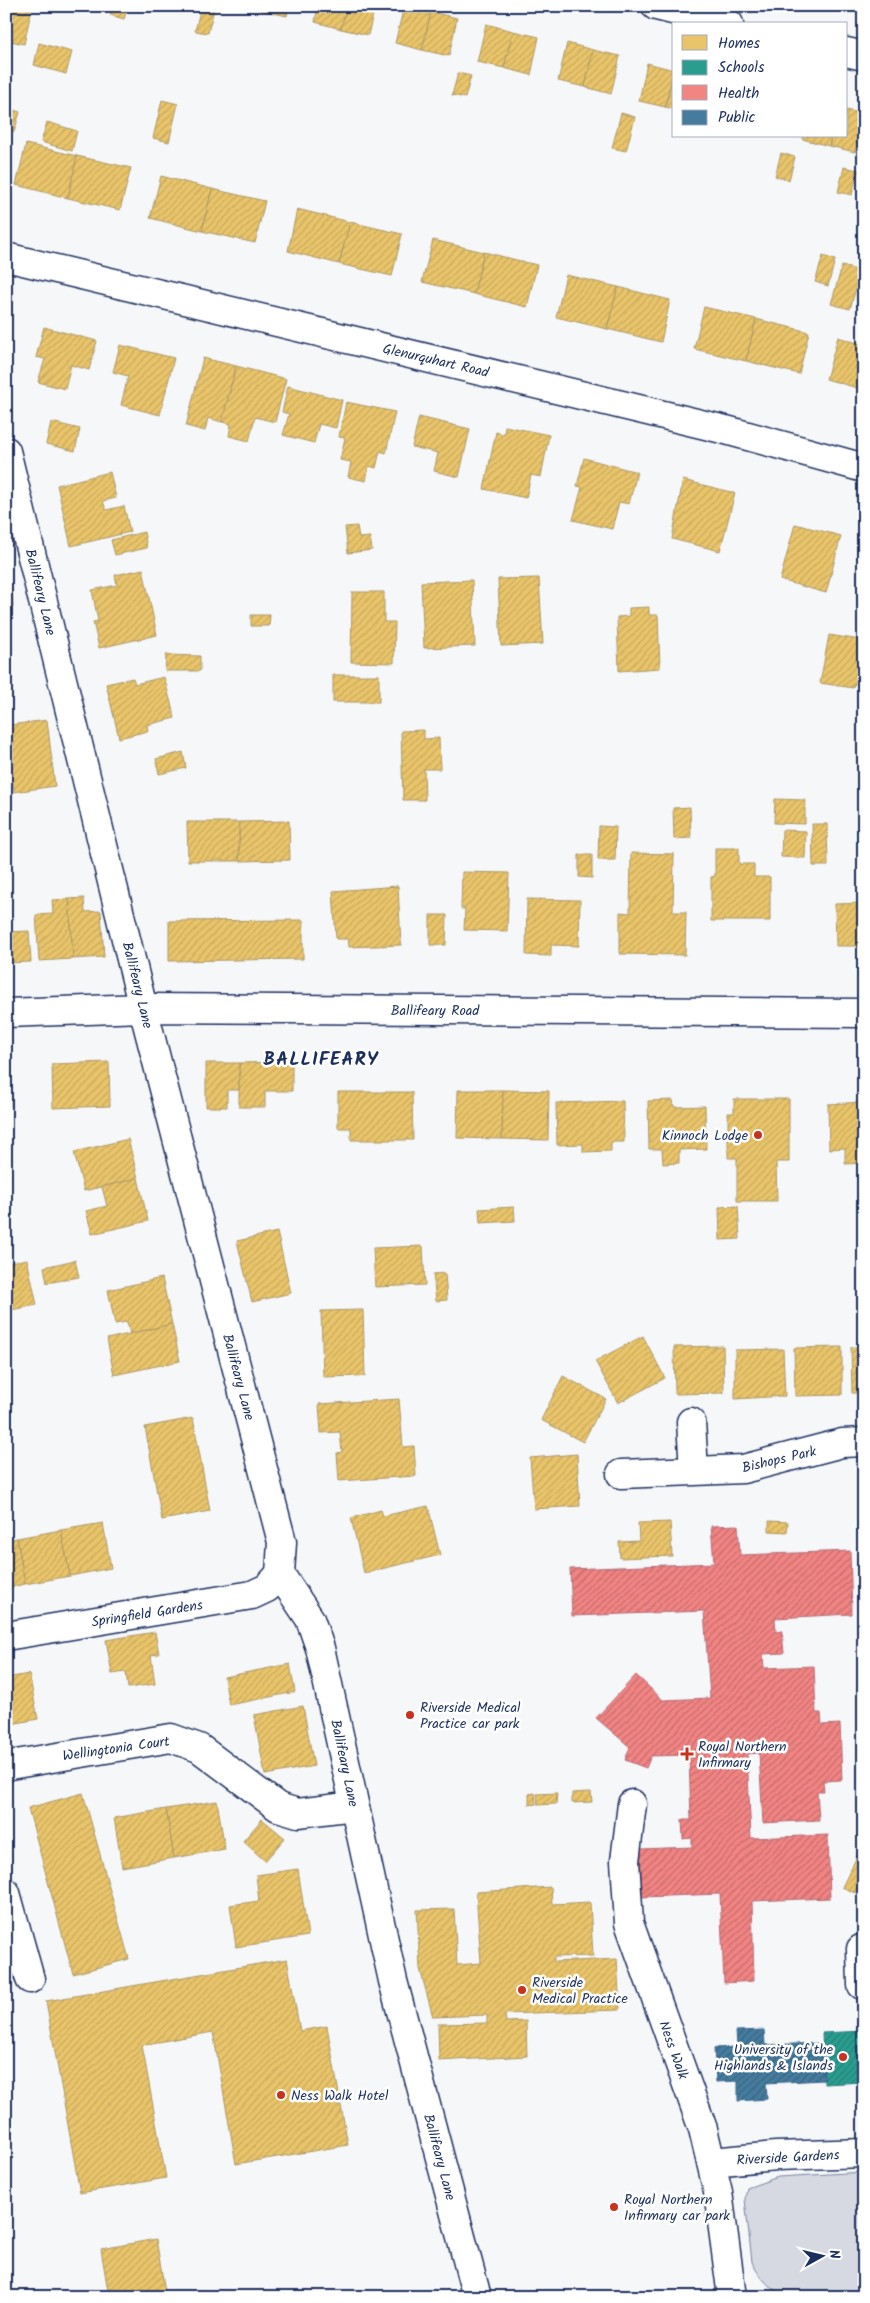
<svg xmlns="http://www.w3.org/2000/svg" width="870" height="2303" viewBox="0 0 870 2303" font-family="Kalam,sans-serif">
	<defs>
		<pattern id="homes-hatch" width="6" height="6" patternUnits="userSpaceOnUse" patternTransform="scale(1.25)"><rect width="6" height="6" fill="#e9c46a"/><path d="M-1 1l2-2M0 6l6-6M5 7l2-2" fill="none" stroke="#c7a95e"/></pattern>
		<pattern id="schools-hatch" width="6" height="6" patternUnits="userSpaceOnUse" patternTransform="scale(1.25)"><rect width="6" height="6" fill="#2a9d8f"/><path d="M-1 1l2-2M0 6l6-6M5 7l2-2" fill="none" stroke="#238078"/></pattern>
		<pattern id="health-hatch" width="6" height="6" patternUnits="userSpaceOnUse" patternTransform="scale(1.25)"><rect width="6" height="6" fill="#f28482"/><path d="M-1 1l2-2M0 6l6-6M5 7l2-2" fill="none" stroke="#c36c6e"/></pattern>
		<pattern id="public-hatch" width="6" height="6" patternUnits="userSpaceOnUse" patternTransform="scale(1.25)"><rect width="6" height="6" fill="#457b9d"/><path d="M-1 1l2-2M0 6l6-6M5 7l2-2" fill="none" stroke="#396583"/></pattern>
	</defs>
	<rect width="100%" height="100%" fill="#f6f7f9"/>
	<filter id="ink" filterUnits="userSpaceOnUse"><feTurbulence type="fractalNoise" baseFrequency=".02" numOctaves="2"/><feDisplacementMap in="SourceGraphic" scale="10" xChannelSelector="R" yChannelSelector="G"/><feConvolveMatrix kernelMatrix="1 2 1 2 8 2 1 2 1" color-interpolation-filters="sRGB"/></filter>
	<g filter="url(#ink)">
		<!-- green -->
		<path fill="#d6d9e2" stroke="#7884a0" d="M864,2172V2292L782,2293C769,2289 758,2275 752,2262L745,2199L747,2188L778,2177Z"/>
		<!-- homes -->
		<g fill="url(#homes-hatch)" stroke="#ab9766">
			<path d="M6,6L32,7L24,44L6,40Z"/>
			<path d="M113,6H128L124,19L110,15Z"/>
			<path d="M201,6L214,9L208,33L195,31Z"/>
			<path d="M261,6H289L287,16L260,10Z"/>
			<path d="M318,6H347L341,29L315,22Z"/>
			<path d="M347,6H375L368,35L341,29Z"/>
			<path d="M404,6L431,12L422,50L395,43Z"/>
			<path d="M431,12L457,18L449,56L422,50Z"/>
			<path d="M486,24L513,31L504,68L477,62Z"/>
			<path d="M513,31L539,37L531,75L504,68Z"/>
			<path d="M39,43L72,52L66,74L34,65Z"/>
			<path d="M567,43L593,50L585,87L558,81Z"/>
			<path d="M593,50L620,56L611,94L585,87Z"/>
			<path d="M647,63L674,70L665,107L639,101Z"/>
			<path d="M674,71V109L665,107Z"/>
			<path d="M458,73L471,76L465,98L452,95Z"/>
			<path d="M162,100L178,104L169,142L153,138Z"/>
			<path d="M6,108L20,112L14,132L6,130Z"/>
			<path d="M846,110L864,114L855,152L829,146L831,136H846Z"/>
			<path d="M621,113L635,117L626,151L612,148Z"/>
			<path d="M47,122L77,131L72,151L41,142Z"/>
			<path d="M803,136H831L829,146L802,139Z"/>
			<path d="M26,144L77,156L68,198L16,185Z"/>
			<path d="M781,153L795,157L789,180L775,176Z"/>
			<path d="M77,156L131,168L120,210L68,198Z"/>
			<path d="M844,167L858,170L852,195L838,192Z"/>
			<path d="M161,176L212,189L202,231L150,218Z"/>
			<path d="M212,189L265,201L255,243L202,231Z"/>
			<path d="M297,209L350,222L339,264L288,251Z"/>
			<path d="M350,222L402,234L392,276L339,264Z"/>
			<path d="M433,240L484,252L474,294L422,282Z"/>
			<path d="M484,252L537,265L527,307L474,294Z"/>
			<path d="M823,256L835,260L828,286L815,282Z"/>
			<path d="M842,266L861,271L850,309L831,304Z"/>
			<path d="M566,275L618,287L607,329L556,317Z"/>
			<path d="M618,287L670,300L661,342L607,329Z"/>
			<path d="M704,307L756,319L746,361L694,349Z"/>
			<path d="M756,319L809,332L799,374L746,361Z"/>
			<path d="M44,327L97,341L89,370L71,365L65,389L38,382L45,359L36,357Z"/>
			<path d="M838,337L864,345V390L826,379Z"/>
			<path d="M120,345L174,358L160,415L121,405L128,376L113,372Z"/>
			<path d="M203,358L236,366L222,422L208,418L205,431L186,426Z"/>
			<path d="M236,366L286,379L275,422L255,417L249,441L229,436L231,424L222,422Z"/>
			<path d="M288,386L342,400L336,428L319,424L314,443L283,435L289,414L282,412Z"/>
			<path d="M346,402L395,412L386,453L380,451L376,468L369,466L366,481L348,477L351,462L340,460L345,438L339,437Z"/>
			<path d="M419,417L470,429L459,477L434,471L438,453L412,447Z"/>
			<path d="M51,422L80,429L75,451L46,444Z"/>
			<path d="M505,426L549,435L541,477L531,475L526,498L484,489L496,432L504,434Z"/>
			<path d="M584,458L637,472L629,504L619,502L612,529L573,520L582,487L577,486Z"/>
			<path d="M110,472L116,498L103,501L106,510L124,506L130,532L71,546L57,485Z"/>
			<path d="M683,480L735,493L720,551L672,539Z"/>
			<path d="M795,524L841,536L826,593L780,580Z"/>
			<path d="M357,526L359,538L370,537L372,550L348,553L345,527Z"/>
			<path d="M144,532L147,548L115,555L111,540Z"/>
			<path d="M143,569L157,635L99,648L93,622L98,621L92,590L117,585L115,575Z"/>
			<path d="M539,578L543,644L501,646L498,579Z"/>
			<path d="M472,580L475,646L424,648L421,582Z"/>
			<path d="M6,590H12L13,607H6Z"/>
			<path d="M352,592H384V622H395L394,663L351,662Z"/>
			<path d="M649,607V615H658L660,668L619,671L617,617L629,616V608Z"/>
			<path d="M251,615H270L269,626H251Z"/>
			<path d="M829,635L860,640V646L864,647V685L854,684L853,688L820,683Z"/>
			<path d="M166,655L200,656V671H165Z"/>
			<rect x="333" y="675" width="46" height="27"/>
			<path d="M164,677L175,718L147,725L148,731L119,738L106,684L133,678L135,684Z"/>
			<path d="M47,720L55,786L14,792L13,783L6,784V749H12L10,725Z"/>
			<path d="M424,730V739L439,738L440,769H424L425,800H403L401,731Z"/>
			<path d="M183,752L186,768L159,774L156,759Z"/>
			<path d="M775,799L805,800V824L774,823Z"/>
			<path d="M690,807L691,838L674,839L673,808Z"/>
			<path d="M289,821L290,860L239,861V822Z"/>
			<path d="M187,822H239V861H188Z"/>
			<path d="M812,824H827L828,866H813Z"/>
			<path d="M599,826L616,827L615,860H598Z"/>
			<path d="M782,830L806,831L805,858L781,857Z"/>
			<path d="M715,848H739V864H754V877H770V921H711V877L715,876Z"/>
			<path d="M631,853L674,854L673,912H686L685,955L620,954V912L630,913Z"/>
			<path d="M579,855H592V878L579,877Z"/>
			<path d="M462,872L509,873L507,931L464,930L465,909H461Z"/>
			<path d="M398,886L401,945L349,947L348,939H336L333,891Z"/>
			<path d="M84,898L85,912L101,911L104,957L73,959L69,899Z"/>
			<path d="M69,899L73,959L39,961L36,915L53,914L52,900Z"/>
			<path d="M527,899L580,900L579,946L551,945V956L526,955Z"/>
			<path d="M864,903V946H836L835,904Z"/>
			<path d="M430,915H447L446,945H430Z"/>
			<path d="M303,920V959L169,961V921Z"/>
			<path d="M29,931L31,962L6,963V932Z"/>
			<path d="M109,1062L110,1106L53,1108L52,1064Z"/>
			<path d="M292,1062V1091H265V1107H239V1063Z"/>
			<path d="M206,1063H239V1090H227V1107H206Z"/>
			<path d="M9,1065L11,1107H6V1066Z"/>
			<path d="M458,1090H503L502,1139L457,1138Z"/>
			<path d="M503,1090L549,1091L548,1140L502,1139Z"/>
			<path d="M338,1092H412L413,1140H351V1128H338Z"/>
			<path d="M734,1099H789V1162H776L777,1201H737V1158H728V1113H734Z"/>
			<path d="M673,1100L674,1107L705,1106L706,1149L679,1150V1163L663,1164L662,1149H649L648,1101Z"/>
			<path d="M623,1101L624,1142H611V1151L583,1152V1144L557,1145L556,1103Z"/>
			<path d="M864,1102V1163L845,1164V1148L829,1149L828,1104Z"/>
			<path d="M128,1139L138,1178L84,1191L74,1152Z"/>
			<path d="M138,1178L148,1221L92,1234L86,1211L107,1206L102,1187Z"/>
			<path d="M738,1206L740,1239L720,1240L719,1207Z"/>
			<path d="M514,1207L515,1221L480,1223L479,1209Z"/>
			<path d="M277,1232L291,1293L252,1302L237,1241Z"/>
			<path d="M423,1246L425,1285L375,1287L373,1248Z"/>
			<path d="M27,1259L37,1305L6,1311V1263Z"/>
			<path d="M75,1260L79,1277L47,1283L44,1267Z"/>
			<path d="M445,1273L447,1300L436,1301L433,1274Z"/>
			<path d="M162,1278L172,1324L130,1334L127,1322L115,1324L108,1290Z"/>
			<path d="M363,1310L365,1376L323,1377L321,1311Z"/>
			<path d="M172,1324L180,1361L114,1375L107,1339Z"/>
			<path d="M643,1336L665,1378L618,1403L595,1361Z"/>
			<path d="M723,1346L724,1393L675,1394L674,1347Z"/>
			<path d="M842,1347V1395L795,1396L794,1348Z"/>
			<path d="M851,1347H864V1393H852Z"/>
			<path d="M783,1349L785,1396L735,1399V1350Z"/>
			<path d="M563,1376L606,1399L583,1442L541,1420Z"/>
			<path d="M399,1399L403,1447L414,1446L416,1476L339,1481L337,1453L342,1452L340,1432L321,1433L319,1404Z"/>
			<path d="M193,1418L210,1511L162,1520L145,1427Z"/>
			<path d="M577,1454L580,1506L534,1509L530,1458Z"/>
			<path d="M428,1506L440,1555L364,1573L351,1518L381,1510L383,1516Z"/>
			<path d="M769,1521L788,1522L787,1532L769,1531Z"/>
			<path d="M670,1522L672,1556L620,1558L619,1542L639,1541L638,1523Z"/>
			<path d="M103,1523L111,1568L70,1576L61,1530Z"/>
			<path d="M61,1530L70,1576L25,1584L17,1538Z"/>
			<path d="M17,1538L25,1584L6,1588V1540Z"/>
			<path d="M155,1632L159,1654L151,1655L155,1684L128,1688L126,1672L112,1674L106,1640Z"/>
			<path d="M290,1664L295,1692L229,1705L224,1677Z"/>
			<path d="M29,1674L38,1719L6,1725V1678Z"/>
			<path d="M303,1706L314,1766L265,1775L254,1715Z"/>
			<path d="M591,1792L592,1802L572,1803V1793Z"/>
			<path d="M83,1793L129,1959L73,1974L28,1808Z"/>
			<path d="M535,1793L536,1804L529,1805V1794Z"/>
			<path d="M557,1793L556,1804L538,1805L537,1794Z"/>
			<path d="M217,1801L225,1849L174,1858L166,1809Z"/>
			<path d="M166,1809L174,1858L122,1867L114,1818Z"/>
			<path d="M262,1819L285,1838L265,1861L243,1841Z"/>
			<path d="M864,1842V1875L855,1893L842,1887Z"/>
			<path d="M298,1869L308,1936L236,1947L230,1905L259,1901L256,1875Z"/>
			<path d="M551,1887L552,1904L590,1902L593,1956L554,1957V1962L617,1959L620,2010L505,2014L506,2022L526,2021L527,2056L439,2061L438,2024L487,2023V2015L433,2017L420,1969L417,1910L454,1909L457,1965L481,1963L476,1892Z"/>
			<path d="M287,1959L300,2031L327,2026L348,2145L236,2164L213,2032L142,2045L166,2178L80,2193L46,2001Z"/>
			<path d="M156,2239L166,2297H109L101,2249Z"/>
		</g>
		<!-- schools -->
		<path fill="url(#schools-hatch)" stroke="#267c80" d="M864,2031V2082L824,2084L822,2033Z"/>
		<!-- health -->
		<path fill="url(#health-hatch)" stroke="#b26a77" d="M738,1525L740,1555L850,1551L852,1614L775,1618L776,1632L782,1631L784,1653L763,1654L764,1668L814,1666L816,1713H821L822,1725L840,1724L842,1780L823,1781L824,1791H817L819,1820L763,1823L759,1753L747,1754L751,1838L828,1835L830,1898L752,1901L754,1981L724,1983L720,1894L642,1897L640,1849L692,1847V1838L683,1839L682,1820H691L689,1755L651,1756L646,1768L625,1760L630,1747L596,1718L636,1675L663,1700L710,1698L704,1611L572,1616L570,1569L714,1563L711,1526Z"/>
		<!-- public -->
		<path fill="url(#public-hatch)" stroke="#38648a" d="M764,2030L765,2045L822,2043L824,2080L766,2083L767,2099L738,2101V2081L716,2082L714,2048L737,2047L736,2031Z"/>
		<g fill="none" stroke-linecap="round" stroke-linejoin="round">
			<defs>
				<g id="minor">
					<path d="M656,6L729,24"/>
					<path d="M846,52L864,56"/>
					<path d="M6,451L143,1008L282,1542L280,1574L310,1619L320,1648L393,1981L477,2297"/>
					<path d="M6,1013L143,1008L864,1013"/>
					<path d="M691,1422L694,1470"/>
					<path d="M621,1474L743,1469L842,1443L864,1442"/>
					<path d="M6,1636L252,1595L267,1588L280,1574"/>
					<path d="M6,1767L10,1765L171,1738L199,1748L278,1807L298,1813L354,1806"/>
					<path d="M632,1804L625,1861L629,1923L703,2129L718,2192L732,2297"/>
					<path d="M6,1893L30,1979"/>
					<path d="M861,1949L862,1985H864"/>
					<path d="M712,2162L776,2156L864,2153"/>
				</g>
				<path id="highway" d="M6,257L726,430L864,468"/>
			</defs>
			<!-- minor casing -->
			<use href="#minor" stroke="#1b2f5e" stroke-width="31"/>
			<!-- highway casing -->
			<use href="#highway" stroke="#1b2f5e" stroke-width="31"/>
			<!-- minor -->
			<use href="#minor" stroke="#fff" stroke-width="28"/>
			<!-- highway -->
			<use href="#highway" stroke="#fff" stroke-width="28"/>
		</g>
	</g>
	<!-- markers -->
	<g fill="#c8321e" stroke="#fff" stroke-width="2">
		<circle cx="758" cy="1135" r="5"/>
		<circle cx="410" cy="1715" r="5"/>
		<path d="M684.5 1746.5h5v5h5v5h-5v5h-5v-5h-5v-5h5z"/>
		<circle cx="522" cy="1990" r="5"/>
		<circle cx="843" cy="2057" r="5"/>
		<circle cx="281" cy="2095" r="5"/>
		<circle cx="614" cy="2207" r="5"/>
	</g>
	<g text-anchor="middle" stroke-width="5" stroke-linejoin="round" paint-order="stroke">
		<!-- street labels -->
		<g font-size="14" fill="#1b2f5e" stroke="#fff">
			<text transform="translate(436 360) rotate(13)" y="5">Glenurquhart Road</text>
			<text transform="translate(41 592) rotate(76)" y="5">Ballifeary Lane</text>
			<text transform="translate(138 985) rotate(76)" y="5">Ballifeary Lane</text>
			<text x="435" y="1015">Ballifeary Road</text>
			<text transform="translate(239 1377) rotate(75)" y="5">Ballifeary Lane</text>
			<text transform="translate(779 1459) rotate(-13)" y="5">Bishops Park</text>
			<text transform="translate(147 1613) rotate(-9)" y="5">Springfield Gardens</text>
			<text transform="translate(116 1748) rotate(-8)" y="5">Wellingtonia Court</text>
			<text transform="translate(345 1763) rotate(78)" y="5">Ballifeary Lane</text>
			<text transform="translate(674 2050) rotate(70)" y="5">Ness Walk</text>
			<text transform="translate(440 2157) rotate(75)" y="5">Ballifeary Lane</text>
			<text transform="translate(788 2157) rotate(-3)" y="5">Riverside Gardens</text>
		</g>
		<!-- poi labels -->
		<g font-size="14" fill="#1b2f5e" stroke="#fff" text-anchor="start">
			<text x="748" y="1140" text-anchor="end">Kinnoch Lodge</text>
			<text x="420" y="1712">Riverside Medical<tspan x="420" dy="16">Practice car park</tspan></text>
			<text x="698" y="1751">Royal Northern<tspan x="698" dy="16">Infirmary</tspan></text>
			<text x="532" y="1987">Riverside<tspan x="532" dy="16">Medical Practice</tspan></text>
			<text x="833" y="2054" text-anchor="end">University of the<tspan x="833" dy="16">Highlands &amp; Islands</tspan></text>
			<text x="291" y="2100">Ness Walk Hotel</text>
			<text x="624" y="2204">Royal Northern<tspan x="624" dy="16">Infirmary car park</tspan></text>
		</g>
		<!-- district labels -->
		<g font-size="19" font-weight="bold" letter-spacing="1" fill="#1b2f5e" stroke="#fff">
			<text x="321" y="1065">BALLIFEARY</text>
		</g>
	</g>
	<!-- margin -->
	<rect width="870" height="2303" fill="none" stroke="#fff" stroke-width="25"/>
	<rect x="12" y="12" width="845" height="2278" fill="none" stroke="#1b2f5e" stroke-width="2" filter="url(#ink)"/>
	<!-- legend -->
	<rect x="672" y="22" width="175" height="115" fill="#ffffff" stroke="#a4acbf"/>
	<rect x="682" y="35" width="25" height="15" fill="#e9c46a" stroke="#a4acbf"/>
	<text x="718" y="48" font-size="15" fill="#1b2f5e">Homes</text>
	<rect x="682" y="60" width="25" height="15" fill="#2a9d8f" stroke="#a4acbf"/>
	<text x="718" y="72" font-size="15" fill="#1b2f5e">Schools</text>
	<rect x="682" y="85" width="25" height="15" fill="#f28482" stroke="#a4acbf"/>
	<text x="718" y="98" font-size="15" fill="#1b2f5e">Health</text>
	<rect x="682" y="110" width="25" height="15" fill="#457b9d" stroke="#a4acbf"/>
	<text x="718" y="122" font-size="15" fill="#1b2f5e">Public</text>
	<!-- north arrow -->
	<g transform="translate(822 2256) rotate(82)" stroke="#ffffff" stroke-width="4" paint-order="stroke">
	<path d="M0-4L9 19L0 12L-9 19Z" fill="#1b2f5e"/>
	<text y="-8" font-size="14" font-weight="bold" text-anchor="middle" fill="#1b2f5e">N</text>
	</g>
</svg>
